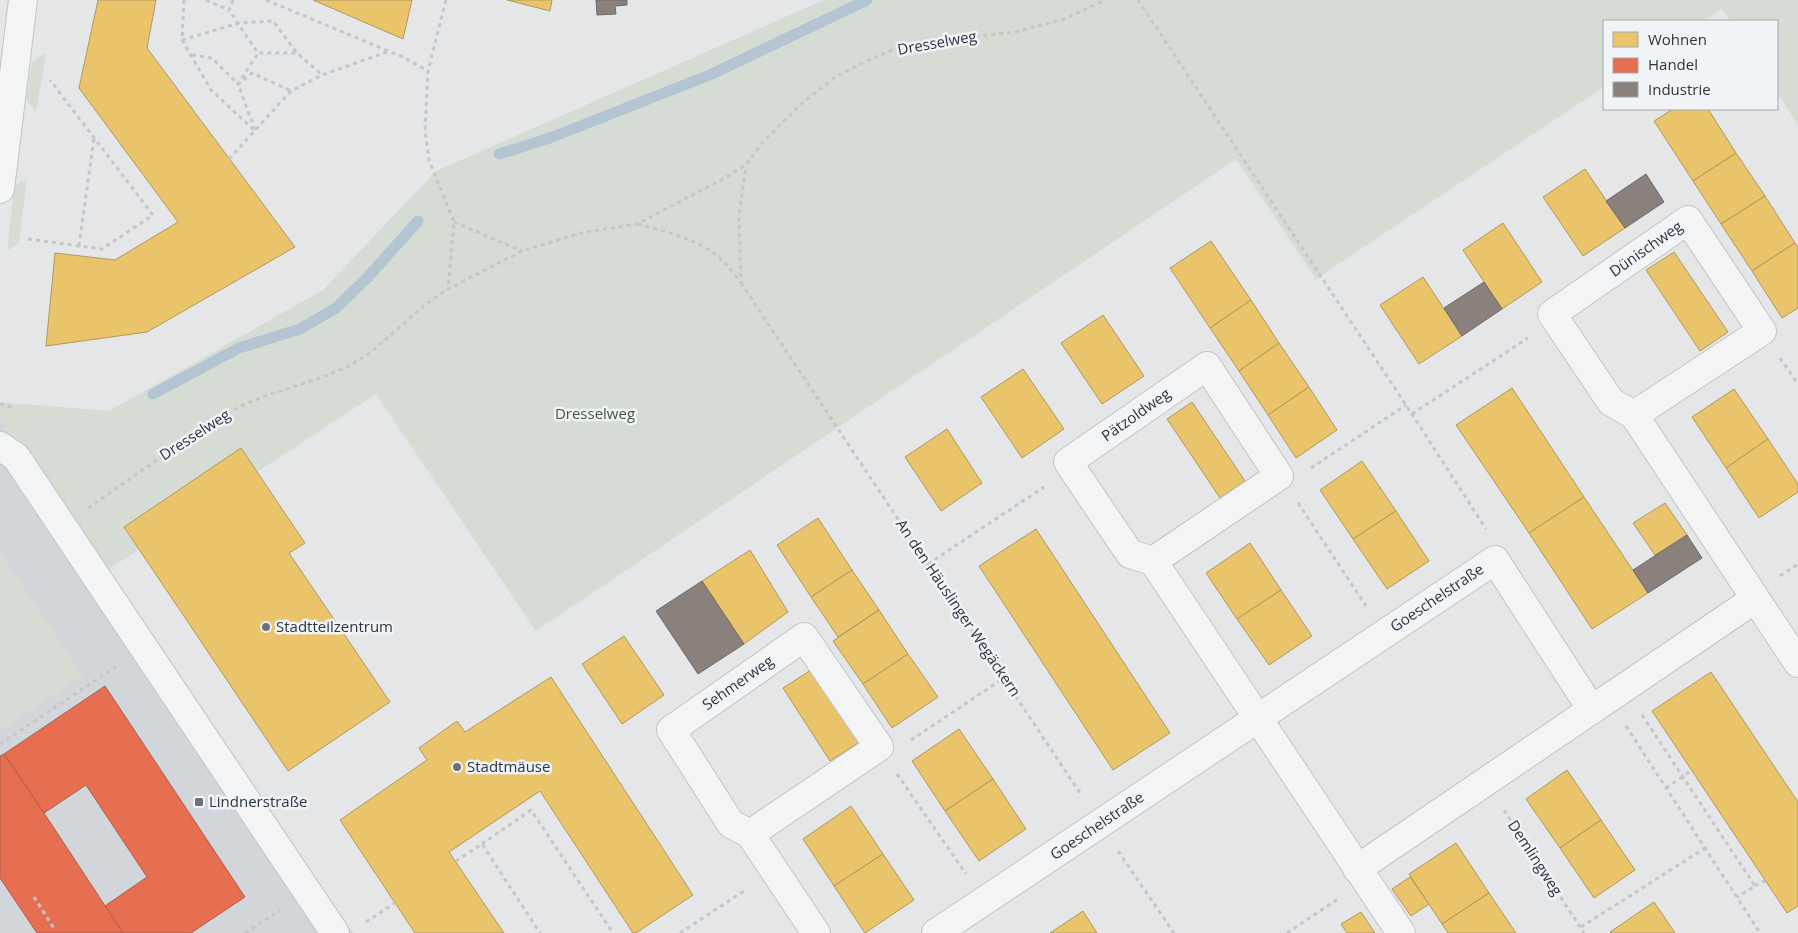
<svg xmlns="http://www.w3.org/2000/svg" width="1798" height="933" viewBox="0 0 1798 933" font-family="'Open Sans',sans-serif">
	<rect width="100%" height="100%" fill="#e4e6e8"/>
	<!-- built -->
	<path fill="#d2d6db" d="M0,421L109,569L353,933H0Z"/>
	<!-- green -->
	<g fill="#d5dcd4">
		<path d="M824,0H1798V125L1777,93V21H1730L1722,9L1704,21H1604V87L1316,279L1236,159L536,631L376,394L109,569L0,421V402L109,411L323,290L436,171Z"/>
		<path d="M46,53L36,112L26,99L32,62Z"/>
		<path d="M27,178L19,242L7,251L14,187Z"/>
		<path d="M0,552L83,675L0,730Z"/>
	</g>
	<!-- homes -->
	<g fill="#e9c46a" stroke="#b0995e">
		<path d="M98,0H156L147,48L295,247L147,332L46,346L55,253L115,260L178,222L79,88Z"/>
		<path d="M313,0H412L403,39Z"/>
		<path d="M507,0H552L550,11Z"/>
		<path d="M1673,109H1708L1736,153L1693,181L1654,121Z"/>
		<path d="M1736,153L1765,196L1721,224L1693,181Z"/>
		<path d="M1585,169L1625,228L1583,256L1543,197Z"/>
		<path d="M1765,196L1795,243L1752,271L1721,224Z"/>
		<path d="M1503,223L1542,282L1502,309L1463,250Z"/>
		<path d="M1211,241L1251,300L1210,328L1170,268Z"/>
		<path d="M1795,243L1798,247V308L1782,318L1752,271Z"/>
		<path d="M1674,252L1728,332L1700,351L1646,270Z"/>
		<path d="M1423,277L1462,336L1419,364L1380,305Z"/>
		<path d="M1251,300L1279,343L1239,371L1210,328Z"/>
		<path d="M1103,315L1144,376L1102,404L1061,343Z"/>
		<path d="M1279,343L1309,387L1268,415L1239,371Z"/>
		<path d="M1023,369L1064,429L1022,458L981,397Z"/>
		<path d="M1309,387L1337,430L1296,458L1268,415Z"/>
		<path d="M1512,388L1584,497L1529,533L1456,425Z"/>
		<path d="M1734,389L1768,439L1726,468L1692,417Z"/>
		<path d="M1192,402L1245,481L1220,498L1167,419Z"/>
		<path d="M947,429L982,483L941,511L905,457Z"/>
		<path d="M1768,439L1798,484V492L1759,518L1726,468Z"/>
		<path d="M241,448L305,543L289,553L390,702L288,771L124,527Z"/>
		<path d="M1362,461L1396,511L1353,539L1320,490Z"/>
		<path d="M1584,497L1648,593L1592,629L1529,533Z"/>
		<path d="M1665,503L1687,535L1655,555L1633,523Z"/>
		<path d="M1396,511L1429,561L1387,589L1353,539Z"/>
		<path d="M818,518L852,570L811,597L777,545Z"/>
		<path d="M1036,529L1170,733L1113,770L979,566Z"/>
		<path d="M1250,543L1281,590L1237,619L1206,573Z"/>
		<path d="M750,550L788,612L744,644L702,581Z"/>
		<path d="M852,570L879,610L838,637L811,597Z"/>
		<path d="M1281,590L1312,636L1269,665L1237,619Z"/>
		<path d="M879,610L908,654L863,684L833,641Z"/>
		<path d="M624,636L664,695L622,724L582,664Z"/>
		<path d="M908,654L938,697L892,728L863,684Z"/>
		<path d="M814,668L861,741L830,761L783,688Z"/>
		<path d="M1711,672L1798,802V906L1787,913L1652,711Z"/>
		<path d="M551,677L693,895L636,933H633L540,791L449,852L504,933H415L340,820L427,760L419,748L457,721L465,732Z"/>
		<path d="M959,729L993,779L945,811L912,761Z"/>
		<path d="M1567,770L1601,820L1560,848L1526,799Z"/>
		<path d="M993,779L1026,829L979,861L945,811Z"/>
		<path d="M851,806L883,854L834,886L803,839Z"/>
		<path d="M1601,820L1635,870L1594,898L1560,848Z"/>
		<path d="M1456,843L1489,893L1442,924L1409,874Z"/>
		<path d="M883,854L914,900L865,933L834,886Z"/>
		<path d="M1410,877L1429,904L1411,916L1392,889Z"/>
		<path d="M1489,893L1516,933H1448L1442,924Z"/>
		<path d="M1654,902L1675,933H1611L1610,932Z"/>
		<path d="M1083,911L1097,933H1050Z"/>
		<path d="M1361,912L1375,933H1347L1341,924Z"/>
	</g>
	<!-- shops -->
	<g fill="#e76f51" stroke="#ae5d4c">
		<path d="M105,686L245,897L191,933H123L105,906L147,877L86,785L44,813L4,754Z"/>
		<path d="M4,754L44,813L123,933H37L0,878V756Z"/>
	</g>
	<!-- industry -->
	<g fill="#8a817c" stroke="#6d6a6a">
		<path d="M596,0H627V5L615,6L616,14L597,15Z"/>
		<path d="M1646,174L1664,202L1625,228L1606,201Z"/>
		<path d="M1484,282L1502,309L1462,336L1444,308Z"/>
		<path d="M1687,535L1702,558L1648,593L1633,570Z"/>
		<path d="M702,581L744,644L698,674L656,611Z"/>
	</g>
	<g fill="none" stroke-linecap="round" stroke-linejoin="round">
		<!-- stream -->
		<g stroke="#b3c4d2" stroke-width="11">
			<path d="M499,154L550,138L712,74L867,0"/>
			<path d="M153,394L239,348L300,329L336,308L368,277L418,221"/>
		</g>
		<defs>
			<g id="street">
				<path d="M0,189L23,0"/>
				<path d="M1634,415L1762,331L1688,220L1552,314L1611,402L1634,415L1798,663"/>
				<path d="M0,446L16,457L335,933"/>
				<path d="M1153,561L1279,476L1207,366L1068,462L1130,554L1153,561L1401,933"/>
				<path d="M750,834L879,747L804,637L671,730L731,824L750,834L816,933"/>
				<path d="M1357,869L1755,599"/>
				<path d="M936,933L1495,560L1592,710"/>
			</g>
		</defs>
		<!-- street casing -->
		<use href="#street" stroke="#c2c4c6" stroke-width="30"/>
		<!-- path -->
		<g stroke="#c4c7ca" stroke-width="3" stroke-dasharray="4 4" stroke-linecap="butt">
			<path d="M184,0L182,40L211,90L255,131"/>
			<path d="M206,0L229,10"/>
			<path d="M233,0L229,10L258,53H296"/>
			<path d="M266,0L405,58L428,71"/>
			<path d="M446,0L428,71L425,130L429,160L454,222L448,289"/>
			<path d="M1138,0L1406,405L1486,529"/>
			<path d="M182,40L239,23L273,21L297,53L322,75"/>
			<path d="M192,55L212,58L238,84L252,73L291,91"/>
			<path d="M255,130L238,84L258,53"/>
			<path d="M229,159L291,91L322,75L387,52"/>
			<path d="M454,222L522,251"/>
			<path d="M638,224C666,232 703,240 724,262C730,268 735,276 741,283L739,216L746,165"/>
			<path d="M28,239L102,249L153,215L50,80"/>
			<path d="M79,246L94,138"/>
			<path d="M741,283L1082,796"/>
			<path d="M1780,358L1798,384"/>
			<path d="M0,404L15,408"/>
			<path d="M1412,414L1528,338"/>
			<path d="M1311,468L1406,405"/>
			<path d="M1298,503L1366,606"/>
			<path d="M88,508L181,443L211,423L241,406L268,395L323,377L349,366L370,353L426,304L448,289L522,251L581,233L637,224L725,178L746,165L763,142L802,103L837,76L866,61L897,48L941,40L1015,32L1062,20L1105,0"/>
			<path d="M928,564L1044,487"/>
			<path d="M1780,576L1798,564"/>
			<path d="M1642,715L1755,886L1737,897"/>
			<path d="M1626,726L1760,933"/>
			<path d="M911,740L1004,678"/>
			<path d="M0,744L117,666"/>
			<path d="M897,774L966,874"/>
			<path d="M1666,788L1692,770"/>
			<path d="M1504,810L1584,933"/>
			<path d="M482,844L531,810L613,933"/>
			<path d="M1118,851L1174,933"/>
			<path d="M456,861L482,844L540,933"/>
			<path d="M1755,886L1765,881"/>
			<path d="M34,897L55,930"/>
			<path d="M366,922L395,903"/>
			<path d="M1581,927L1705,848"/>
			<path d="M245,933L280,910"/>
			<path d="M680,933L747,889"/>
			<path d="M1287,933L1338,899"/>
		</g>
		<!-- street -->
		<use href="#street" stroke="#f2f4f5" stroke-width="28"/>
	</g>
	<!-- markers -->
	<g fill="#6b727b" stroke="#f1f4f7" stroke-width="2">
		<circle cx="266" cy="627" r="5"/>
		<circle cx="457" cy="767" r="5"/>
		<rect x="194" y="797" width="10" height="10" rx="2.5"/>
	</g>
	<g text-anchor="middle" stroke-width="5" stroke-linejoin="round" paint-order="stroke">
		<!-- street labels -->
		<g font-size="15" fill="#2a3441" stroke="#f1f4f7">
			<text transform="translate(937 43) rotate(-10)" y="5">Dresselweg</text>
			<text transform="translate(1646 249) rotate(-35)" y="5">Dünischweg</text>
			<text transform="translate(1136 415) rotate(-35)" y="5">Pätzoldweg</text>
			<text transform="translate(195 435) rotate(-33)" y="5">Dresselweg</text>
			<text transform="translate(1437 598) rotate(-34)" y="5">Goeschelstraße</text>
			<text transform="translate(958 608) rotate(56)" y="5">An den Häuslinger Wegäckern</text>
			<text transform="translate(738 683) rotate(-35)" y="5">Sehmerweg</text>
			<text transform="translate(1097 826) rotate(-34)" y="5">Goeschelstraße</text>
			<text transform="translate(1535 858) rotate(57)" y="5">Demlingweg</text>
		</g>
		<!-- park labels -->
		<g font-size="15" fill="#415c38" stroke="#f1f4f7">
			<text x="595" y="419">Dresselweg</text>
		</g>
		<!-- poi labels -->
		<g font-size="15" fill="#2a3441" stroke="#f1f4f7" text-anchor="start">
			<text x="276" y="632">Stadtteilzentrum</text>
			<text x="467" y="772">Stadtmäuse</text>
			<text x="209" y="807">Lindnerstraße</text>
		</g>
	</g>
	<!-- legend -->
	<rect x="1603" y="20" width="175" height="90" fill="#f1f4f7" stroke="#a1a7ae"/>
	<rect x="1613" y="32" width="25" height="15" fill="#e9c46a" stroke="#a1a7ae"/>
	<text x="1648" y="45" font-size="15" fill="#2a3441">Wohnen</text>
	<rect x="1613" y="58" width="25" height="15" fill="#e76f51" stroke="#a1a7ae"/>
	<text x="1648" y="70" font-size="15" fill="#2a3441">Handel</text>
	<rect x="1613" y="82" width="25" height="15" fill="#8a817c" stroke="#a1a7ae"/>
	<text x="1648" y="95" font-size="15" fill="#2a3441">Industrie</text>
</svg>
